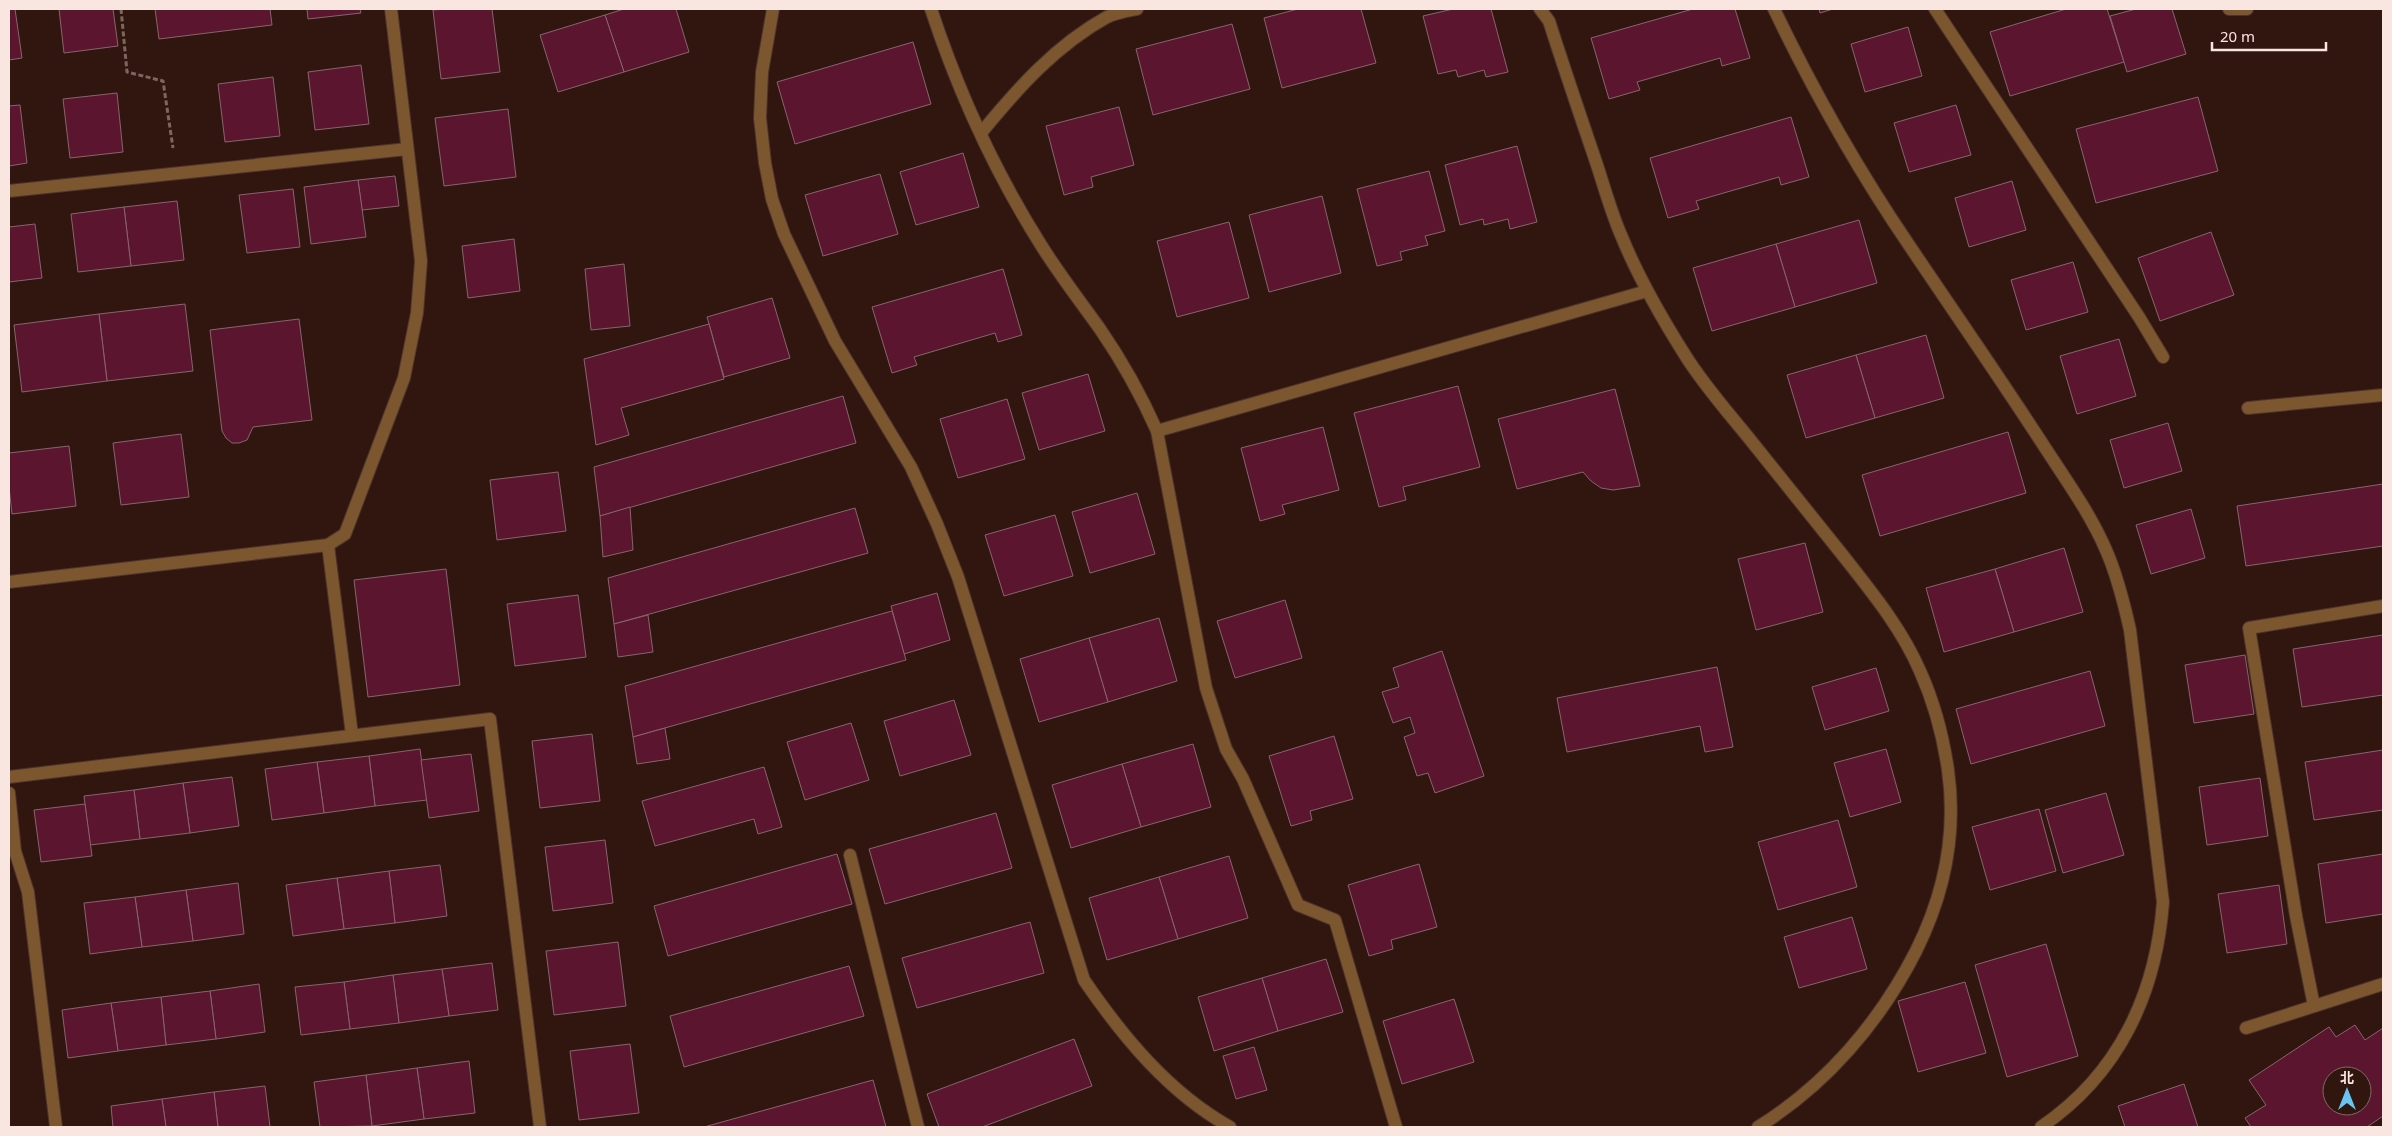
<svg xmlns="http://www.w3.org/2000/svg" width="2392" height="1136" viewBox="0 0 2392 1136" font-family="'Noto Sans','Noto Sans SC',sans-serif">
	<rect width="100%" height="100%" fill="#30160f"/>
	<!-- building -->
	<g fill="#5c152f" stroke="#86656d" fill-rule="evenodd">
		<path d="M9,9H15L22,58L9,60Z"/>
		<path d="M59,9H113L118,46L64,53Z"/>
		<path d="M155,9H270L272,25L159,39Z"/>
		<path d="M307,9H360L361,13L308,19Z"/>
		<path d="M444,9H492L500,72L441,79L433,10Z"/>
		<path d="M624,9H676L689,52L624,72L605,15Z"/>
		<path d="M1298,9H1361L1376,63L1282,88L1264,18Z"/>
		<path d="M1453,9H1491L1508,72L1486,77L1484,70L1458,77L1456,70L1438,74L1423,16Z"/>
		<path d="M1693,9H1735L1750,58L1722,66L1720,58L1637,82L1640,90L1609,99L1591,38Z"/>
		<path d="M1819,9H1833L1820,13Z"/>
		<path d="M2066,9H2107L2124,62L2010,96L1990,32Z"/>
		<path d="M2136,9H2172L2186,54L2127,72L2110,16Z"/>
		<path d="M605,15L624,72L558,92L540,35Z"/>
		<path d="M1232,24L1250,89L1153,115L1136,49Z"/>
		<path d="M1908,27L1922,76L1865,92L1851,44Z"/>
		<path d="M913,42L931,104L795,144L777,82Z"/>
		<path d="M361,65L369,124L315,130L308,72Z"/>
		<path d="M273,77L280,136L225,142L218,84Z"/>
		<path d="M117,93L123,152L70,158L63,99Z"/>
		<path d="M2198,97L2218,171L2096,203L2076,129Z"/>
		<path d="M20,105L27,163L9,166V106Z"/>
		<path d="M1956,105L1971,155L1909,172L1894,123Z"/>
		<path d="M1119,107L1134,165L1091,177L1093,187L1064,195L1046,126Z"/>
		<path d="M508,109L516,177L444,186L435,118Z"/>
		<path d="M1791,117L1809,177L1781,185L1779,177L1696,201L1699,209L1668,218L1650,158Z"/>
		<path d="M1517,146L1537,222L1510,229L1508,219L1484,225L1483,219L1460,225L1445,165Z"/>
		<path d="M963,153L979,207L916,225L900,172Z"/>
		<path d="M1429,171L1445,231L1425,236L1428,245L1400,252L1402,260L1377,266L1357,189Z"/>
		<path d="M880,174L898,234L823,256L805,195Z"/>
		<path d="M395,176L399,206L362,210L358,180Z"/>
		<path d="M358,180L366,237L311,244L304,187Z"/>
		<path d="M2012,181L2026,230L1969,247L1955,198Z"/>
		<path d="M293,189L300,247L247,253L239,195Z"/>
		<path d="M1322,196L1341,273L1269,292L1249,215Z"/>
		<path d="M177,201L184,260L131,266L124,207Z"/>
		<path d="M124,207L131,266L78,272L71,214Z"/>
		<path d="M1859,220L1877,283L1795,307L1776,244Z"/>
		<path d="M1229,222L1249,298L1177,317L1157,241Z"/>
		<path d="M35,224L42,278L9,282V227Z"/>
		<path d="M2211,232L2234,295L2160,321L2138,258Z"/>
		<path d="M514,239L520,291L468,298L462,246Z"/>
		<path d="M1776,244L1795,307L1712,331L1693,268Z"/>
		<path d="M2073,262L2088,312L2026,330L2011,280Z"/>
		<path d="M624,264L630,326L591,330L585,269Z"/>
		<path d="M1003,269L1022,335L998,342L995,333L914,357L917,365L892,373L872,307Z"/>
		<path d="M772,298L790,358L724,377L707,317Z"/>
		<path d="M185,304L193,371L107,381L99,314Z"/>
		<path d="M99,314L107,381L22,392L14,325Z"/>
		<path d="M299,319L312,420L253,427L247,440L239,443H232L226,438L222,431L210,330Z"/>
		<path d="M709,324L724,379L621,408L629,435L596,445L584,359Z"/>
		<path d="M1926,335L1944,398L1875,418L1856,355Z"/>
		<path d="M2119,339L2136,396L2077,414L2060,356Z"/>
		<path d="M1856,355L1875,418L1806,438L1787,375Z"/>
		<path d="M1088,374L1105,431L1039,450L1022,393Z"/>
		<path d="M1458,386L1480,467L1403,487L1406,500L1379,507L1354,413Z"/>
		<path d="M1615,389L1640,486L1613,490L1601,488L1591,481L1583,472L1517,489L1498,419Z"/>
		<path d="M843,396L856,443L600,516L594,467Z"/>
		<path d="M1007,399L1025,459L958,478L940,419Z"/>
		<path d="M2168,423L2182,471L2124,488L2110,440Z"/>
		<path d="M1323,427L1339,490L1282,505L1285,514L1260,521L1241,448Z"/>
		<path d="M2008,432L2026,493L1880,536L1862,475Z"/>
		<path d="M181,434L189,497L121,505L113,443Z"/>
		<path d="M69,446L76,506L12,514L9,487V453Z"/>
		<path d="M558,472L566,531L497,540L490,480Z"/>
		<path d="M2383,484V546L2246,566L2237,506Z"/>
		<path d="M1137,493L1155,554L1090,573L1072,512Z"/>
		<path d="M630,507L633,550L603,557L600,516Z"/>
		<path d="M855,508L868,553L614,624L608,578Z"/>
		<path d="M2191,509L2205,558L2151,574L2136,525Z"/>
		<path d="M1055,515L1073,576L1004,596L985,535Z"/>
		<path d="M1805,543L1823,612L1756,630L1738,559Z"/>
		<path d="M2064,548L2083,612L2014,632L1995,569Z"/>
		<path d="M446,569L460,685L368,697L354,580Z"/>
		<path d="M1995,569L2014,632L1944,652L1926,588Z"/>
		<path d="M937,593L950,640L904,654L891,606Z"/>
		<path d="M578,595L586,657L515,666L507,604Z"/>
		<path d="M1285,600L1302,658L1235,678L1217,621Z"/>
		<path d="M892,611L906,660L633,737L625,686Z"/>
		<path d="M648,615L653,652L618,657L614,624Z"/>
		<path d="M1159,618L1177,681L1108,702L1089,638Z"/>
		<path d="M2383,635V695L2302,707L2293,649Z"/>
		<path d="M1089,638L1108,702L1039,722L1020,659Z"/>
		<path d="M1442,651L1484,776L1435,793L1428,773L1417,776L1404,737L1415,733L1410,717L1393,723L1382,692L1399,687L1393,668Z"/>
		<path d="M2245,655L2254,714L2194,723L2185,665Z"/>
		<path d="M1717,667L1733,747L1705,752L1700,726L1567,752L1557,698Z"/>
		<path d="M1876,668L1889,711L1825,730L1812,687Z"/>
		<path d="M2090,671L2105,726L1971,764L1956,709Z"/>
		<path d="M954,700L971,755L900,776L884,721Z"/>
		<path d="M851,723L869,780L805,800L787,742Z"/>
		<path d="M665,728L670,759L637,764L633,737Z"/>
		<path d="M592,734L600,801L540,808L532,741Z"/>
		<path d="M1334,736L1353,799L1310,811L1312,820L1291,826L1269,756Z"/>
		<path d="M1193,744L1211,807L1141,827L1122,764Z"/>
		<path d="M420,749L427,800L375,806L369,756Z"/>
		<path d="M1886,749L1901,802L1850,817L1834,763Z"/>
		<path d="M2383,750V810L2314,820L2305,762Z"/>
		<path d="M471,754L479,811L429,818L421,760Z"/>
		<path d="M369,756L375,806L324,813L317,762Z"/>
		<path d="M317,762L324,813L272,820L265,769Z"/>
		<path d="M1122,764L1141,827L1071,848L1052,785Z"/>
		<path d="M764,767L782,827L758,834L754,819L655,846L642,801Z"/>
		<path d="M232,777L239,826L190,833L183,783Z"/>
		<path d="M2260,778L2268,836L2207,845L2199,787Z"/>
		<path d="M183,783L190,833L140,839L134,790Z"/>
		<path d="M134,790L140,839L90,845L84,796Z"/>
		<path d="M2106,793L2124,855L2063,873L2045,810Z"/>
		<path d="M85,804L92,856L41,862L34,810Z"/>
		<path d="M2039,809L2056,871L1990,890L1972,827Z"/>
		<path d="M996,813L1012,868L885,904L869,849Z"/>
		<path d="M1838,820L1857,887L1778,910L1758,842Z"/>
		<path d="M605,840L613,903L553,911L545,847Z"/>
		<path d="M837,854L852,904L668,956L654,906Z"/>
		<path d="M2383,854V914L2326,923L2318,864Z"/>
		<path d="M1229,856L1248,918L1178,939L1159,877Z"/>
		<path d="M1419,864L1437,927L1391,940L1393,949L1369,956L1348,885Z"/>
		<path d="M440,865L447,916L395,923L389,871Z"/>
		<path d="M389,871L395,923L344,929L337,878Z"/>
		<path d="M1159,877L1178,939L1107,960L1089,898Z"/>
		<path d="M337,878L344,929L293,936L286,885Z"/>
		<path d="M238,883L244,934L193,941L186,890Z"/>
		<path d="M2279,885L2287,944L2227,953L2218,894Z"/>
		<path d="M186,890L193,941L142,947L135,897Z"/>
		<path d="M135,897L142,947L90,954L84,903Z"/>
		<path d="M1852,917L1867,969L1799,988L1784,937Z"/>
		<path d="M1030,922L1044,973L917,1008L902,958Z"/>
		<path d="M618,942L626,1006L554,1015L546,951Z"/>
		<path d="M2046,944L2078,1056L2007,1077L1975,965Z"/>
		<path d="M1326,959L1343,1012L1278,1031L1262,978Z"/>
		<path d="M492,963L498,1010L449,1016L442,969Z"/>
		<path d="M849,966L864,1016L684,1067L670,1016Z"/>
		<path d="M442,969L449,1016L399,1023L393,975Z"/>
		<path d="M393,975L399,1023L350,1029L344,982Z"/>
		<path d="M1262,978L1278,1031L1214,1051L1198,997Z"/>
		<path d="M344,982L350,1029L301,1035L295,987Z"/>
		<path d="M1965,982L1986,1053L1918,1072L1898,1001Z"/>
		<path d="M259,984L265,1032L216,1039L210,991Z"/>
		<path d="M210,991L216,1039L166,1045L161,997Z"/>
		<path d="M161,997L166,1045L118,1051L111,1003Z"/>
		<path d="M1454,999L1474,1062L1402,1084L1383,1021Z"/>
		<path d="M111,1003L118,1051L68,1058L62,1010Z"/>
		<path d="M2355,1025L2365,1040L2383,1028V1116L2367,1127H2251L2245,1118L2266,1105L2249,1080L2329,1027L2336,1037ZM2332,1076H2362V1106H2332Z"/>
		<path d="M1074,1039L1092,1086L982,1127H939L927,1094Z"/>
		<path d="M630,1044L639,1113L579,1120L570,1051Z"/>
		<path d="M1254,1047L1267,1090L1236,1099L1223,1056Z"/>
		<path d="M469,1061L475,1113L424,1119L417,1068Z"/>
		<path d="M417,1068L424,1119L372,1126L366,1075Z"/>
		<path d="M366,1075L372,1126L320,1127L314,1082Z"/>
		<path d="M873,1080L886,1127H704Z"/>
		<path d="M2184,1084L2198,1127H2125L2118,1106Z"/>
		<path d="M265,1086L270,1127H218L214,1092Z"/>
		<path d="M214,1092L218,1127H166L162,1099Z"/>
		<path d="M162,1099L166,1127H113L111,1106Z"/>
	</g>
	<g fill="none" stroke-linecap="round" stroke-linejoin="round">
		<defs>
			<g id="lane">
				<path d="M773,9L762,72L760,118L765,163L772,199L784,234L835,341L911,467L937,524L958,577L1084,980C1123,1037 1169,1093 1230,1127"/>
				<path d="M931,9C958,91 995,172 1041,245C1059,274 1080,301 1100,329C1122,361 1141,395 1157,431L1206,688L1226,749L1243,779L1298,905L1335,920L1396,1127"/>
				<path d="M1540,9L1549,21C1564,68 1580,115 1596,162C1604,186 1611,212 1621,235C1638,277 1661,317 1685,355C1703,384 1726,410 1748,437C1779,476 1810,514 1841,553C1870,590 1901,627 1920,671C1934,702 1943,736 1948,770C1957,834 1945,893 1916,951C1880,1022 1826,1085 1758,1127"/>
				<path d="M1774,9C1813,90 1858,170 1909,245C1954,312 2000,378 2044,446C2066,480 2090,513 2106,550C2117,575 2124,603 2130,630L2163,902C2156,994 2119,1074 2041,1127"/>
				<path d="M1935,9L2139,317L2163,357"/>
				<path d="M981,133C1017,89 1056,45 1107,17C1116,13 1127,11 1137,9"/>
				<path d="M9,191L407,149"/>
				<path d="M1157,431L1647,291"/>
				<path d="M9,582L328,545"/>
				<path d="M352,735L328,545L345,534L404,378L417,313L421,261L391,9"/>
				<path d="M9,777L490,719L540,1127"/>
				<path d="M9,793L15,851L28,892L56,1127"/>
				<path d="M850,855L918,1127"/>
				<path d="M2314,1006L2296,916L2249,628L2383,606"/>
				<path d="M2246,1028L2383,984"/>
			</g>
			<g id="street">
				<path d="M2229,9H2247"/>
				<path d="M2248,408L2383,395"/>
			</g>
		</defs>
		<!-- lane casing -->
		<use href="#lane" stroke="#4c332c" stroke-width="14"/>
		<!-- street casing -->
		<use href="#street" stroke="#4c332c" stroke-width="14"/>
		<!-- path -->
		<path stroke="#7d665f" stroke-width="3" stroke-dasharray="5 2.5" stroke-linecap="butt" d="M121,9L127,72L163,81L173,148"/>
		<!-- lane -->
		<use href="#lane" stroke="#7b562e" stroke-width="12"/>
		<!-- street -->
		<use href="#street" stroke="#7b562e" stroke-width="12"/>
	</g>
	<!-- border -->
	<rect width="2392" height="1136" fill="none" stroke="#f9e6e0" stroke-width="20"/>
	<!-- north arrow -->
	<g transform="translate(2347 1091)"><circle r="24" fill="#30160f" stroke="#806963"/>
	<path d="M0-4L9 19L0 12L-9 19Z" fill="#6bc3f2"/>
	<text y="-8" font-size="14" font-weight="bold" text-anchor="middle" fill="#f9e6e0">北</text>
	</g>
	<!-- scale -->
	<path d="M2212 42v8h114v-8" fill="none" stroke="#f9e6e0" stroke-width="2.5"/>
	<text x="2220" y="42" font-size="15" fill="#f9e6e0" stroke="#30160f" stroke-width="4" paint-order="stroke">20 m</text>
</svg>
